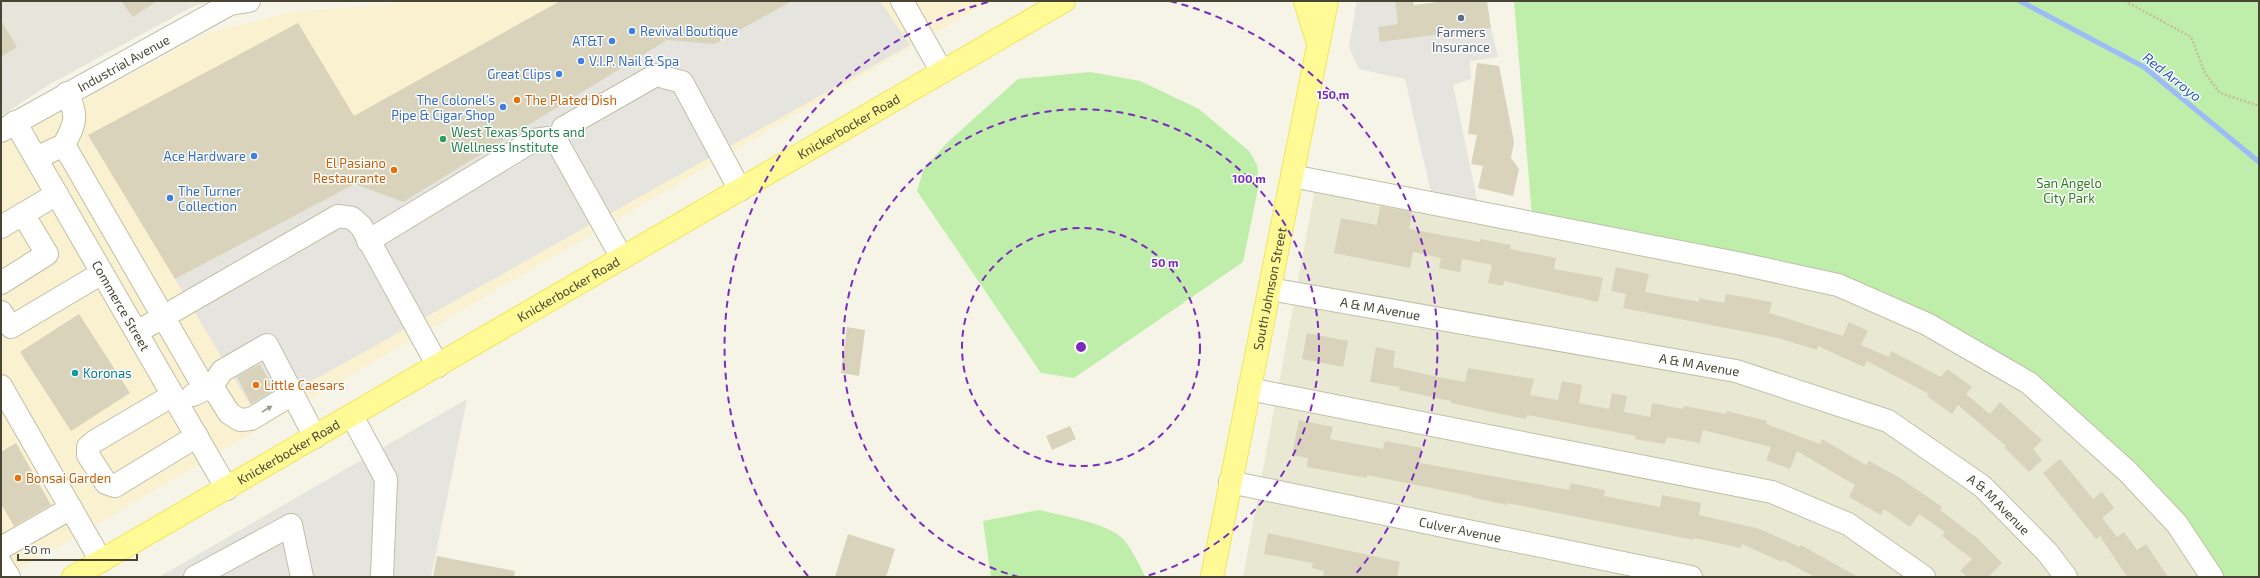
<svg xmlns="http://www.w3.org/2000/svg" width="2260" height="578" viewBox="0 0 2260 578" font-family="'Exo 2',sans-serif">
	<rect width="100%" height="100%" fill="#f5f4e6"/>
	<!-- residential -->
	<path fill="#e9e8d3" d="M1315,189L1819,284L1995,366L2161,509L2205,577H1243Z"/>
	<!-- commercial -->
	<path fill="#f9f1cf" d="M405,1H989L15,572L1,548V145L205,34L291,12L393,4Z"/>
	<!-- industrial -->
	<path fill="#e7e4db" d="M1,1H212L192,7L50,84L1,116Z"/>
	<!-- green -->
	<g fill="#bfedaa">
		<path d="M1514,1H2259V577H2205L2161,509L1995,366L1819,284L1533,227Z"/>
		<path d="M1090,72L1140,81L1199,109L1250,152L1257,165L1259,184L1243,262L1074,378L1041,373L917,191L924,168L949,141L1018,79Z"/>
		<path d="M1039,510C1060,515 1105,523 1121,537C1129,544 1141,567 1145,577H991L983,521Z"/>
	</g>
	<!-- parking -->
	<g fill="#e5e4de">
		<path d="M792,1H880L910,45L255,413L175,279L355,184L667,40Z"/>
		<path d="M1357,1H1395L1398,24L1378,27L1381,42L1491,28L1498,57L1470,61L1471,79L1453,85L1478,204L1431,192L1405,79L1359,69L1349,47Z"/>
		<path d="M467,399L431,577H159Z"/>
	</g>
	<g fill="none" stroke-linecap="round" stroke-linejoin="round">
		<!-- stream -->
		<path stroke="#9cbcf8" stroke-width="5" d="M2020,1L2144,67L2259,162"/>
	</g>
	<!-- building -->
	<g fill="#d8d3ba">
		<path d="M121,1H157L133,17Z"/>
		<path d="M560,1H792L714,44L667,40L403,202L355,184L175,279L88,135L298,23L354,116Z"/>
		<path d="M1395,1H1413L1414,5L1446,1H1487L1491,28L1380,42L1378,27L1398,24Z"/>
		<path d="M1,20L17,47L1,57Z"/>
		<path d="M1477,63L1499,66L1514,142L1511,158L1519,169L1513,196L1478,188L1483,166L1471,164L1477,135L1468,134Z"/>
		<path d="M1380,206L1412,212L1409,229L1480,242V239L1511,245L1510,249L1556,258L1554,269L1603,278L1598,302L1504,281L1503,286L1488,283L1492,265L1462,259L1460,272L1439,268L1441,258L1413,252L1410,268L1334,253L1341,218L1377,225Z"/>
		<path d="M1616,267L1649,274L1645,292L1699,302V298L1724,303L1726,294L1772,302L1769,313L1843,336L1849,322L1868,331L1861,345L1889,357L1891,351L1941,377L1947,369L1972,387L1966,394L1990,414L2000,402L2042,440L2033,449L2042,460L2029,472L2004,447L2006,446L1958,405L1952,414L1927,396L1929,394L1867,361L1864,367L1818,346L1817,350L1778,338L1623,308L1626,294L1611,291Z"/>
		<path d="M79,314L130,393L71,431L20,352Z"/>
		<path d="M847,327L865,330L859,376L841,373Z"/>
		<path d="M1307,333L1348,341L1343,367L1302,359Z"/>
		<path d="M1376,347L1395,351L1393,367L1438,377L1465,382L1468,368L1534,379L1530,395L1558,400L1562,381L1582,385L1579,403L1609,409L1612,393L1627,396L1624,412L1650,417L1652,403L1683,409L1684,406L1726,414L1727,411L1767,421L1766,424L1820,444L1822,439L1866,465L1869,461L1900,478L1942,507L1940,510L1977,538L2002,563L1988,577H1967L1960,571L1972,559L1942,536L1945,532L1919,514L1910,527L1884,509L1881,515L1849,497L1855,485L1797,451L1790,469L1766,460L1771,447L1703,430L1700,443L1667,437L1665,444L1635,439L1636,436L1527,415L1526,419L1501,414L1451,403V401L1399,390L1400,387L1370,382Z"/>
		<path d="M260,364L274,390L251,404L237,377Z"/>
		<path d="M1299,420L1333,427L1330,439L1383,449L1385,441L1422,448L1420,463L1569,490L1571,483L1605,490L1604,496L1660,507L1662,495L1701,503L1699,515L1760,529L1800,547L1801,545L1858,577H1815L1783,560L1782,562L1742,544L1741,548L1694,538V540L1507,503V505L1471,497V496L1367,475V478L1307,467L1308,458L1292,455Z"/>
		<path d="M1070,426L1076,439L1052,450L1046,436Z"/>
		<path d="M16,443L51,505L14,526L1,504V452Z"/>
		<path d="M2060,459L2093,499L2102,492L2114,508L2102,518L2117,537L2124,532L2137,550L2146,544L2168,577H2127L2100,536L2096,539L2043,473Z"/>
		<path d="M1268,533L1400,562L1397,577H1323L1324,571L1312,568L1313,563L1264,554Z"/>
		<path d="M848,534L895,549L886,577H835Z"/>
		<path d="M437,556L515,571L514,577H433Z"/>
	</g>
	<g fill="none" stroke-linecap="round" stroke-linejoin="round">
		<defs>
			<g id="minor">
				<path d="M902,1L942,72"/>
				<path id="s1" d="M15,122L227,489"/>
				<path d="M563,128L656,75L682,82L740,190"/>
				<path id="s2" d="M1,131L230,4L249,1"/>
				<path d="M64,145C75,123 79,117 67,93"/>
				<path d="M36,158L64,145L205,389"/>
				<path d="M1292,176L1737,263L1838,285L1927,324L2029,383L2128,472L2177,524L2212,577"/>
				<path d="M1,227L57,194"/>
				<path d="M368,241L534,140L549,138L556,140L622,258"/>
				<path d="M1,283L47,254L23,214"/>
				<path id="s3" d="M1270,289L1736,371L1888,421L1982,486L2047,552L2066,577"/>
				<path d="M1,312L11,327L102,273"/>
				<path d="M137,332L338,216L352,218L361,226L438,366"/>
				<path d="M1,386L101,561"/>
				<path d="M212,386L229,413L240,420L251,419L292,394"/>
				<path d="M1249,389L1772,492L1848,524L1924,577"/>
				<path d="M173,395L95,441L88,447V455L106,483L115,486L197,436"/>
				<path d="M193,395L212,386L222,371L267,345L315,437"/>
				<path d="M352,416L386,479L382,577"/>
				<path id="s4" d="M1230,482L1691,577"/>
				<path d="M1,548L71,508"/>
				<path d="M1,564L9,577"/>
				<path d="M195,577L291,525L302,577"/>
			</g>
			<g id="major">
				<path d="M1305,1L1317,40"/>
				<path id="s5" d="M73,577L1064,1"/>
				<path id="s6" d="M1212,577L1327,1"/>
			</g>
		</defs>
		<!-- minor casing -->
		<use href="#minor" stroke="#c1bfa7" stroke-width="24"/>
		<!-- major casing -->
		<use href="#major" stroke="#f0e659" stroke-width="24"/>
		<!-- path -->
		<path stroke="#c4bf97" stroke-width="2.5" stroke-dasharray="2 2" stroke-linecap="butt" d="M2125,1L2191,37L2205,73L2220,93L2259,106"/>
		<!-- minor -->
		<use href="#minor" stroke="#fff" stroke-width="22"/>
		<!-- major -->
		<use href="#major" stroke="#fffa95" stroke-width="22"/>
	</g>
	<!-- one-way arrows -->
	<defs><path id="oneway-solid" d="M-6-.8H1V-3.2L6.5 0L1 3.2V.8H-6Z"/></defs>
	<use fill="#9a998f" href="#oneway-solid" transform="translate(267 409) rotate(-31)"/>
	<!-- distance rings -->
	<g fill="none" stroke="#7b2cbf" stroke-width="2" stroke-dasharray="7 5">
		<circle cx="1081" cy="347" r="119"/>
		<path d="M1019 577A238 238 0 1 1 1143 577"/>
		<path d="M808 576A357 357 0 0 1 992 1M1170 1A357 357 0 0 1 1354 576"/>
	</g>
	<!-- markers -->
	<circle fill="#5c6f8a" stroke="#fff" stroke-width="1.5" cx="1461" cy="18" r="4"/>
	<g fill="#3f7fe0" stroke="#fff" stroke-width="1.5">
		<circle cx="632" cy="31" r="4"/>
		<circle cx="612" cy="41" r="4"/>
		<circle cx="581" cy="61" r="4"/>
		<circle cx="559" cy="74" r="4"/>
		<circle cx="503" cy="107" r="4"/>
		<circle cx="254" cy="156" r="4"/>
		<circle cx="170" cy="198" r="4"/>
	</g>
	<g fill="#e8710a" stroke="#fff" stroke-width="1.5">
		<circle cx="517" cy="100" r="4"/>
		<circle cx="394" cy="170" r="4"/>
		<circle cx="256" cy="385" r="4"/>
		<circle cx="18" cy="478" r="4"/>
	</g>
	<circle fill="#2e9e5b" stroke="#fff" stroke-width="1.5" cx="443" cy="139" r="4"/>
	<circle fill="#0f9aa8" stroke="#fff" stroke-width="1.5" cx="75" cy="373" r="4"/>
	<g text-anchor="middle" stroke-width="3" stroke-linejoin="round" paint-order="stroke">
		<!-- shop labels -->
		<g font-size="13" fill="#366cbe" stroke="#fff" text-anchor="end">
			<text x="640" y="36" text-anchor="start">Revival Boutique</text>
			<text x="604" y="46">AT&amp;T</text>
			<text x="589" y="66" text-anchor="start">V.I.P. Nail &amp; Spa</text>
			<text x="551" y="79">Great Clips</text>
			<text x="495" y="105">The Colonel's<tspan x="495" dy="15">Pipe &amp; Cigar Shop</tspan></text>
			<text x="246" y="161">Ace Hardware</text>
			<text x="178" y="196" text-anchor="start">The Turner<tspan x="178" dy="15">Collection</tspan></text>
		</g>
		<!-- service labels -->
		<g font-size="13" fill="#4e5e75" stroke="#fff">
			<text x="1461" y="37">Farmers<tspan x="1461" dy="15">Insurance</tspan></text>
		</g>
		<!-- street labels -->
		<g font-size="13" fill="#484534" stroke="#fff">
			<text dy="5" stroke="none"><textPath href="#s2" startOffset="140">Industrial Avenue</textPath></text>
			<text dy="5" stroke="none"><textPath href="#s5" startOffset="897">Knickerbocker Road</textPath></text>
			<text dy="5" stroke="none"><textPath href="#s6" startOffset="294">South Johnson Street</textPath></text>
			<text dy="5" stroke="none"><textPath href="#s5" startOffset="573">Knickerbocker Road</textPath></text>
			<text dy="5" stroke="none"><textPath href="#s1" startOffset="212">Commerce Street</textPath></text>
			<text dy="5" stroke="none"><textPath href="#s3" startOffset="112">A &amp; M Avenue</textPath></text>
			<text dy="5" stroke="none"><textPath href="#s3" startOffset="436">A &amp; M Avenue</textPath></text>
			<text dy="5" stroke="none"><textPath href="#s5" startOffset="249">Knickerbocker Road</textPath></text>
			<text dy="5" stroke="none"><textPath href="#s3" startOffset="772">A &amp; M Avenue</textPath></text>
			<text dy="5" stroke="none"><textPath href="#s4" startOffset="235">Culver Avenue</textPath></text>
		</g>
		<!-- food labels -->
		<g font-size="13" fill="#c56008" stroke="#fff" text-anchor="start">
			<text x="525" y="105">The Plated Dish</text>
			<text x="386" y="168" text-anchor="end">El Pasiano<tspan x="386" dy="15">Restaurante</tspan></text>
			<text x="264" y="390">Little Caesars</text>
			<text x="26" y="483">Bonsai Garden</text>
		</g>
		<!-- leisure labels -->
		<g font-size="13" fill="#27864d" stroke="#fff" text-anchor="start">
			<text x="451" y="137">West Texas Sports and<tspan x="451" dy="15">Wellness Institute</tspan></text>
		</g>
		<!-- park labels -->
		<g font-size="13" fill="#2f8021" stroke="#fff">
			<text x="2069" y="188">San Angelo<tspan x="2069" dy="15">City Park</tspan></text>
		</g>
		<!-- culture labels -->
		<g font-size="13" fill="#0d838f" stroke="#fff" text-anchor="start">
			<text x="83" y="378">Koronas</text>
		</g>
		<!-- water labels -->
		<g font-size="14" font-style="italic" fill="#2258bf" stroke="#fff">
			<text transform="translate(2172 77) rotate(38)" y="5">Red Arroyo</text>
		</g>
	</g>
	<circle cx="1081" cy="347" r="6" fill="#7b2cbf" stroke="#fff" stroke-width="2"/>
	<g font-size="12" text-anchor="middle" font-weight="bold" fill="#7b2cbf" stroke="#fff" stroke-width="3" stroke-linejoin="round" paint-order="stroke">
		<text x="1333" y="99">150 m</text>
		<text x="1249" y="183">100 m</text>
		<text x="1165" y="267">50 m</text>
	</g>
	<!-- border -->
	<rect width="2260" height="578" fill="none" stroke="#484534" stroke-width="4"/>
	<!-- scale -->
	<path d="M18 554v6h119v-6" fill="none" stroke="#484534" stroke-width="2"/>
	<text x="24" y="554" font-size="12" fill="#484534" stroke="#ffffff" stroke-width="3" paint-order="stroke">50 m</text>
</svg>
